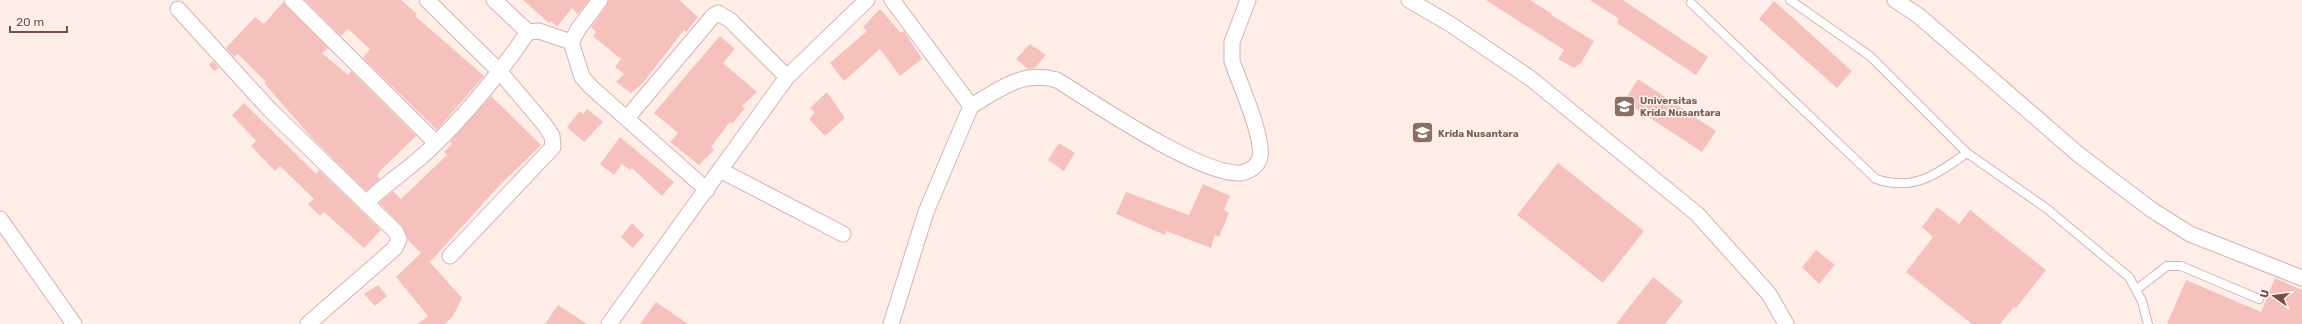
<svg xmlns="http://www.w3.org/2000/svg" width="2302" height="324" viewBox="0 0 2302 324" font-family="Rubik,sans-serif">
	<rect width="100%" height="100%" fill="#feeee7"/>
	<!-- building -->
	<g fill="#f6c1bc">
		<path d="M305,0H401L417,14L415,16L484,76L437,130L363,58L370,49L348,29L341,36Z"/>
		<path d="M523,0H589L578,14L572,8L557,27L551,21L549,23Z"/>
		<path d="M609,0H679L698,17L686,32L684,30L643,83L631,93L616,82L624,74L615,67L621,59L593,36L596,32L591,27L607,5Z"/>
		<path d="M1486,0H1530L1552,14L1551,15L1594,41L1581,63L1574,68L1558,59L1564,50Z"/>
		<path d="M1590,0H1623L1708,57L1696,75L1617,23L1619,19Z"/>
		<path d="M1774,1L1852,71L1837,88L1759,19Z"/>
		<path d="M283,2L328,48L322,53L348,75L351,71L416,136L380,171L377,176L380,179L366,191L312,138L264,83L266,82L238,54L234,57L226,48L255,17L264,24Z"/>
		<path d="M880,9L901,33L904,31L922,59L900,76L880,49L844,81L830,63L867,31L863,27Z"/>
		<path d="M720,36L735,49L723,63L757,92L742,106L745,108L732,124L730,122L711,147L714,150L699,165L670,142L678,133L654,113Z"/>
		<path d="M1030,44L1046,55L1035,68L1028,69L1016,59Z"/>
		<path d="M213,61L219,68L214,71L209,65Z"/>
		<path d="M1638,79L1716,131L1702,152L1624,101Z"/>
		<path d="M827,92L845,118L825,136L809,119L815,112L810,108Z"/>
		<path d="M491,96L541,145L498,187L430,262L425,257L462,298L453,316L445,324H418L428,316L396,277L421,253L408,240L402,226L379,203L393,191L401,199L447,155L444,152L452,144L450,142Z"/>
		<path d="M244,103L316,174L319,170L381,230L364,248L324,212L320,216L308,204L314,199L280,166L275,171L251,146L256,141L232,115Z"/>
		<path d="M587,109L603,122L584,142L567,127L580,111L583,114Z"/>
		<path d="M620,137L674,182L662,196L632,168L630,170L622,164L614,175L600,164Z"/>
		<path d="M1059,143L1075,153L1064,171L1048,160Z"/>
		<path d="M1558,163L1644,231L1603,283L1517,215Z"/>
		<path d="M1203,184L1230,196L1224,210L1229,213L1219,237L1215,235L1211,248L1166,231L1165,235L1116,214L1126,192L1189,215Z"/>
		<path d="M1937,207L1959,224L1970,210L2046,270L2016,308L2014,307L2000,324H1972L1906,272L1933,237L1922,227Z"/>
		<path d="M632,223L644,235L633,248L621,237Z"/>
		<path d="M1816,250L1835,265L1819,284L1802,267Z"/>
		<path d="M1653,277L1683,301L1665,324H1616Z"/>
		<path d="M2275,278L2302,290V324H2167L2186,280L2261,312Z"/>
		<path d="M378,285L387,296L375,306L364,294Z"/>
		<path d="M656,302L688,324H640Z"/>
		<path d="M558,305L587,324H545Z"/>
	</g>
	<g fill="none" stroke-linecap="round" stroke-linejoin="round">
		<defs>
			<g id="lane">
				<path d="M1790,0L1870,56L1967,153L2046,208L2129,277L2142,301L2148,324"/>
				<path d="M1691,3L1876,179C1915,192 1936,174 1967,153"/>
				<path d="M2137,289L2167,266H2181L2259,299"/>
			</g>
			<g id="street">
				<path d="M292,0L436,143"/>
				<path d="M427,0L500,72L544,124L552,136L553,147L450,256"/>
				<path d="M494,0L528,32"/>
				<path d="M600,0L579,28L571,42L582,77L591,87L707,190"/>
				<path d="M1409,0L1450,24L1530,78L1697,214L1769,294L1786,324"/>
				<path d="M1895,0L1919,16L2078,154L2152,210L2190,234L2302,278"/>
				<path d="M178,9L270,110L366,203"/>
				<path d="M971,106C1001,89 1021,70 1057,80C1094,103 1200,175 1240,173C1249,172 1258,166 1260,157C1264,137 1239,82 1232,61V42L1248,0"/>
				<path d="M627,118L713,16L718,13L730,20L787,77"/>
				<path d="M720,170L843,234"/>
				<path d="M0,219L74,324"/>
				<path d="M308,324L395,248L399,239L396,232L366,203C386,183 411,168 431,148C468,113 499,74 528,32L539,31L571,42"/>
				<path d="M609,324L787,77L867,0"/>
				<path d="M891,324L926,212L971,106L892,0"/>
			</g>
		</defs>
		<!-- lane casing -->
		<use href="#lane" stroke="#d4b3ae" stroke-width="10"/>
		<!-- street casing -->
		<use href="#street" stroke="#d4b3ae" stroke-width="17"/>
		<!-- lane -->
		<use href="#lane" stroke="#fff" stroke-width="8"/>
		<!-- street -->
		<use href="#street" stroke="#fff" stroke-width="15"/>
	</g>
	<!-- icons -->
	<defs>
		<symbol id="university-square" viewBox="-11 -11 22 22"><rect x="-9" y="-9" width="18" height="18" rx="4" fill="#8d6e63" stroke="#fff4ef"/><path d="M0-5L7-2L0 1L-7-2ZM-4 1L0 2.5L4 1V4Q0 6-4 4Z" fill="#fff"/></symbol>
		<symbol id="school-square" viewBox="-11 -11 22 22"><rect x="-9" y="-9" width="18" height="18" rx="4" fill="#8d6e63" stroke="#fff4ef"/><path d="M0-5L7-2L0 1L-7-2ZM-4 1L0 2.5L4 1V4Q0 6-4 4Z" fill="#fff"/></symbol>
	</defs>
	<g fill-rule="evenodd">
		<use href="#university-square" x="1612" y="94" width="25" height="25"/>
		<use href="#school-square" x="1410" y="120" width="25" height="25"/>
	</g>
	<g text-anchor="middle" stroke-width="3" stroke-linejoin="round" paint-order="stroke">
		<!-- education labels -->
		<g font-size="10" font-weight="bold" fill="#785e54" stroke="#fff4ef" text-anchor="start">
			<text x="1640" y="104">Universitas<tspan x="1640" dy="12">Krida Nusantara</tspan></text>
			<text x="1438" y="137">Krida Nusantara</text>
		</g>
	</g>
	<!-- north arrow -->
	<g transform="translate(2274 296) rotate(284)" stroke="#fff4ef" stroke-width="3" paint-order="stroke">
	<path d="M0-3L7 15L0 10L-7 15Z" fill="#7b4b48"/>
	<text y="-6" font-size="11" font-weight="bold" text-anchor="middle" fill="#7b4b48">U</text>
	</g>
	<!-- scale -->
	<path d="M10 26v6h57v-6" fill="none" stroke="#7b4b48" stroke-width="2"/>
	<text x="16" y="26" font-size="12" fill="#7b4b48" stroke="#fff4ef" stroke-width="3" paint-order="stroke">20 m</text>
</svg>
